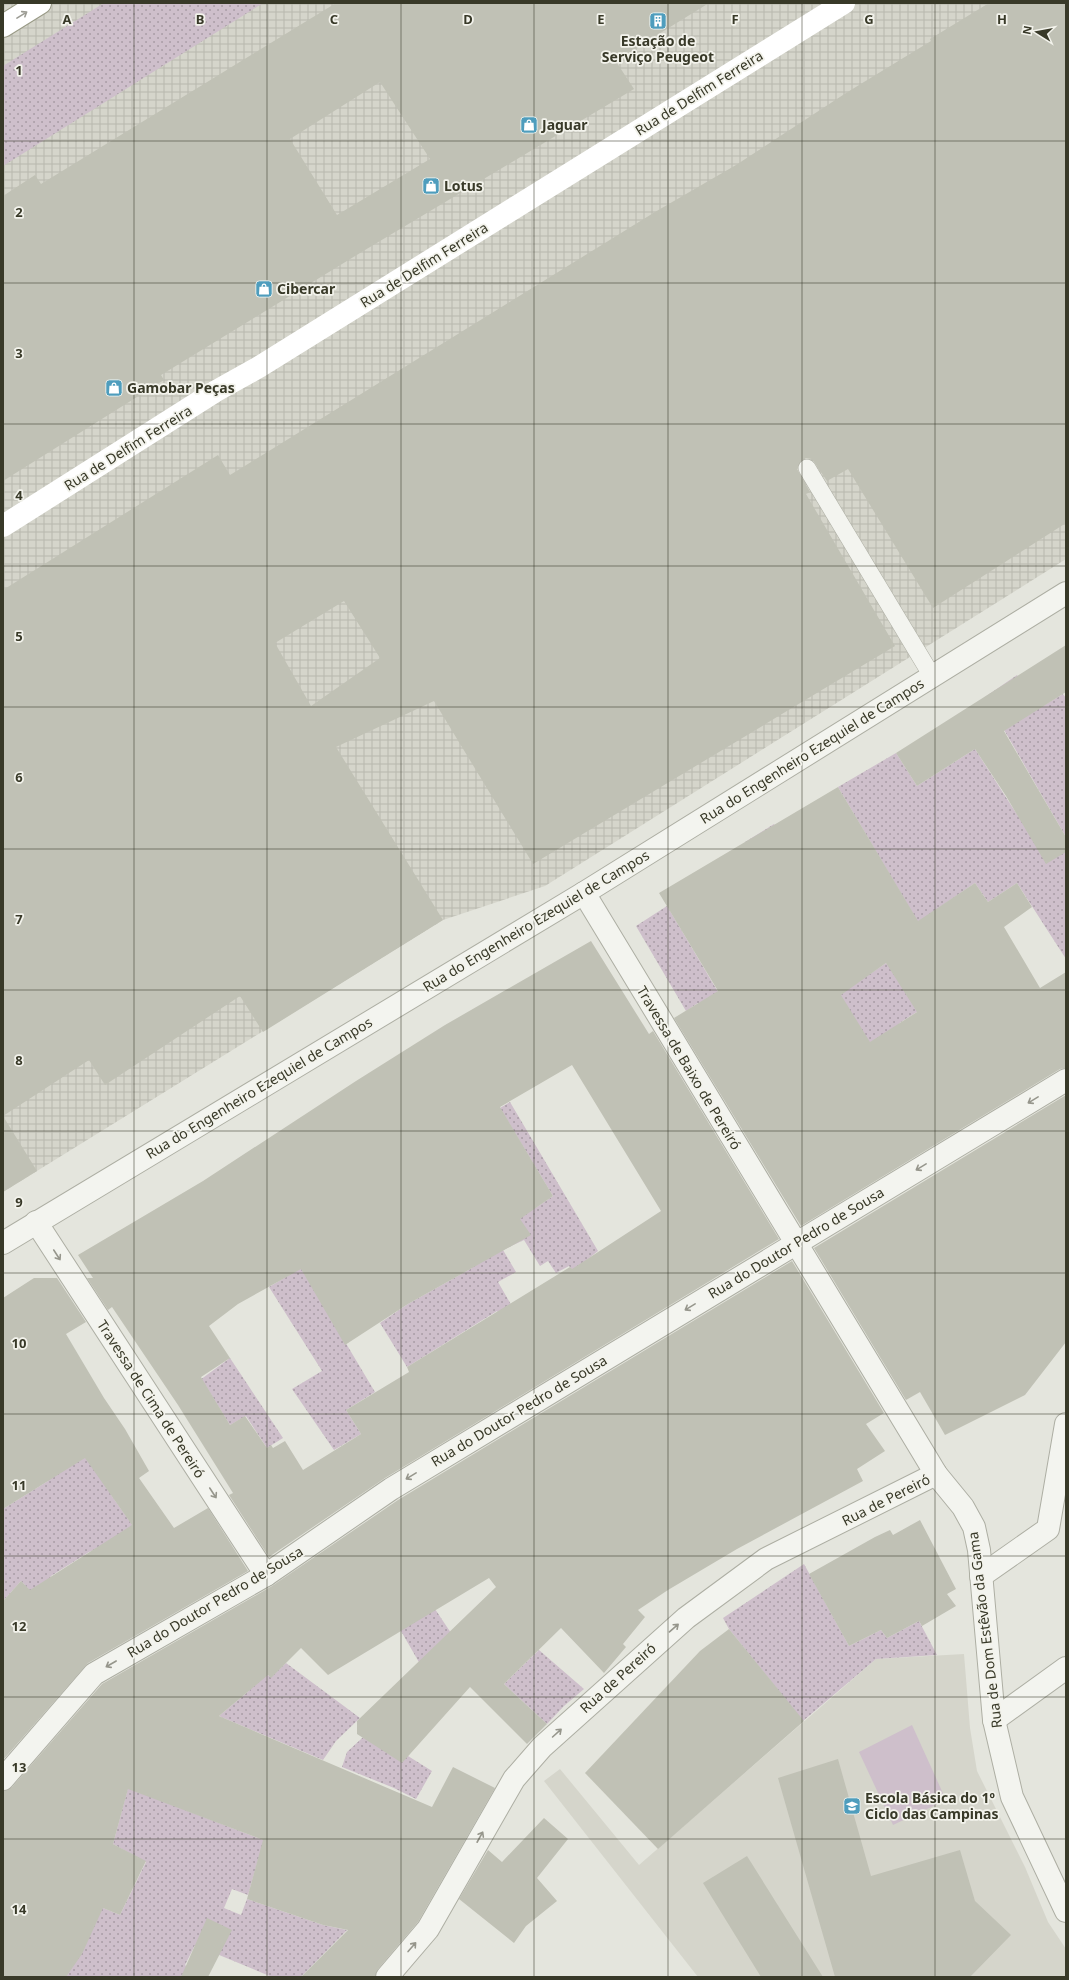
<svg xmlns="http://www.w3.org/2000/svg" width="1069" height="1980" viewBox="0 0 1069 1980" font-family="'Noto Sans',sans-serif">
	<defs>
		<pattern id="industrial-grid" width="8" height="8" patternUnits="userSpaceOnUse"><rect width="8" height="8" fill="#d5d5cb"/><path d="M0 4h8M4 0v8" fill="none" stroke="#b8b8ae"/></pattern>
		<pattern id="green-dots" width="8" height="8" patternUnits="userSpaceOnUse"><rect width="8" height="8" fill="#cebfcb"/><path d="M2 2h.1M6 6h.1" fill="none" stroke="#a89ca5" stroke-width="1.8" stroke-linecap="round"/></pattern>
	</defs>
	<rect width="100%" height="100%" fill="#e4e5dd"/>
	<!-- built -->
	<path fill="#d5d5cb" d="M964,1654L970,1728L977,1771L1025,1867L1048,1922L1066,1949V1977H698L544,1781L560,1769L639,1865L876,1659Z"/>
	<!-- industrial -->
	<path fill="url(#industrial-grid)" d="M3,3H1066V559L545,886L443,920L3,1192Z"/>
	<!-- green -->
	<g fill="url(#green-dots)">
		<path d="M104,3H263L3,166V66Z"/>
		<path d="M1017,675L1038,709L1063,694L1066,698V837L985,697Z"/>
		<path d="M975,749L1018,816L1066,852V959L1017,883L988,902L975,883L918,922L838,787L896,753L917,786Z"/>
		<path d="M774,824L870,974L886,963L931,1003L901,1022L873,1048L745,842Z"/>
		<path d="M667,906L749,1044L698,1003L686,1011L636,926Z"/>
		<path d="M510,1102L598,1251L573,1271L569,1266L556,1273L548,1261L540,1266L524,1240L503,1250L516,1272L498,1282L524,1327L511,1333L497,1311L407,1367L380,1323L408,1304L472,1268L459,1243L537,1207L553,1196L500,1108Z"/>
		<path d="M301,1268L375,1392L346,1410L361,1434L334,1450L292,1389L322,1371L269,1287Z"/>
		<path d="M230,1358L283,1438L267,1448L246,1416L230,1425L206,1386L200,1380Z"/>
		<path d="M28,1445L93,1450L111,1495L138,1533L89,1552L51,1576L39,1600L21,1581L3,1601V1509L48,1481Z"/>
		<path d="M804,1564L849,1646L881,1630L887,1638L919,1621L937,1655L876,1659L803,1721L729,1629L723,1618Z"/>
		<path d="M421,1588L451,1633L420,1664L401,1631Z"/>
		<path d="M539,1650L584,1689L564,1706L547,1724L504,1684Z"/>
		<path d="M286,1663L360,1718L336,1741L323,1760L219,1716L250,1690L257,1669L271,1677Z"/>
		<path d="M373,1728L400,1751L432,1771L416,1799L394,1788L342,1767L347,1752Z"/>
		<path d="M128,1788L268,1842L258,1860L248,1895L232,1889L224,1908L241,1915L247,1899L323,1925L347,1930L301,1977H272L195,1945L185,1965L193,1972L190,1977H66L84,1900L120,1915L146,1862L113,1844Z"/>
	</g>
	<!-- pitch -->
	<path fill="#cebfcb" d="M912,1725L946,1800L893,1825L859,1752Z"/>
	<!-- building -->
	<g fill="#c0c1b5" fill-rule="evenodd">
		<path d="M336,3H709L649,40L617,63L634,89L360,253L161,375L164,380L3,481V196L35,175L41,184ZM380,82L430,159L337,215L290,139Z"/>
		<path d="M989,3H1066V523L933,608L848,469L827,481L812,459L806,458L802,460L797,469L810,492L806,494L895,646L533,864L434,701L336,747L443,920L263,1032L240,996L105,1085L89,1060L3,1116L37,1171L3,1192V590L218,455L230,475L655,212L736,165L846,93L931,41L930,39ZM344,601L380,658L311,706L275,643Z"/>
		<path d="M1066,645V692L1004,731L1066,837V852L1046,864L1006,796L975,749L917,786L896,753Z"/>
		<path d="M838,787L918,921L975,883L988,902L1017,883L1032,907L1004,927L1040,988L1066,972V1068L1060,1069L801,1226L674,1018L718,991L659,893ZM886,963L917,1012L870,1042L841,995Z"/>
		<path d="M591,941L649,1034L653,1031L779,1239L385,1478L269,1557L229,1495L233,1493L178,1405L112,1307L108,1310L87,1278H93L78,1255L203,1181L356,1081L445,1025ZM572,1065L661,1211L572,1269L570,1267L407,1367L409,1372L346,1410L361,1434L303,1470L285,1441L273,1448L271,1445L267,1448L245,1416L230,1425L201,1377L230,1358L209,1326L238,1304L301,1269L345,1345L408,1304L531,1235L520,1219L553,1196L500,1107Z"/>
		<path d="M1066,1095V1342L1025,1395L945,1435L920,1392L906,1400L814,1248Z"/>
		<path d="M792,1261L884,1413L866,1424L885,1451L857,1469L863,1481L737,1549L668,1590L638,1610L645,1617L623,1644L626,1647L604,1673L561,1628L504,1684L547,1724L527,1744L470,1687L402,1763L357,1734V1721L496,1587L489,1578L328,1675L301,1648L271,1678L268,1675L219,1716L432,1807L453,1767L495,1788L418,1922L378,1969L375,1977H301L348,1930L323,1925L247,1899L263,1840L128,1789L113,1844L146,1861L120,1915L103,1908L82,1954L66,1977H3V1791L12,1787L102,1684L272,1586L398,1500Z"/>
		<path d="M34,1278H57L86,1322L66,1334L104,1398L125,1429L149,1471L139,1478L174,1528L208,1508L248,1571L88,1663L3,1760V1601L21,1581L30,1590L132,1525L85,1458L3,1509V1298Z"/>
		<path d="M920,1520L956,1589L947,1594L956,1606L922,1626L919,1621L887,1638L881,1630L849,1646L809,1574L875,1537L890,1530L893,1535Z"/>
		<path d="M729,1629L804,1721L658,1849L585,1773L700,1651Z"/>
		<path d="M838,1759L871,1876L960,1850L975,1901L1011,1935L970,1977H835L778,1778Z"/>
		<path d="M544,1818L568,1839L537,1878L557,1901L526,1926L514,1943L459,1899L488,1850L502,1862Z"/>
		<path d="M747,1856L823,1977H761L703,1883Z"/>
		<path d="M207,1918L232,1930L208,1977H181Z"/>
	</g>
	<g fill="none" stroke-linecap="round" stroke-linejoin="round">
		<defs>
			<path id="lane" d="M807,468L932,676"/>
			<g id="street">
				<path d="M584,893L921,1449L936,1474L963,1507L974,1527L979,1550L994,1720L1012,1797L1066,1911"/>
				<path d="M36,1222L266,1575"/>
				<path d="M3,1243L584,893L1066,593"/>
				<path d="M981,1576L1048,1529L1066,1424"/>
				<path d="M994,1720L1066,1668"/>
				<path d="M3,1779L94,1674L266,1575L391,1489L1066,1080"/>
				<path d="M387,1977L428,1929L514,1779L542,1747L686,1618L766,1559L936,1474"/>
			</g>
			<path id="highway" d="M3,26L40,3"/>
		</defs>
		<!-- lane casing -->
		<use href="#lane" stroke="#adaea3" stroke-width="18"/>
		<!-- street casing -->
		<use href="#street" stroke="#adaea3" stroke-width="24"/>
		<!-- highway casing -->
		<use href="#highway" stroke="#999a86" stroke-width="24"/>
		<!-- lane -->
		<use href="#lane" stroke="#f3f4ef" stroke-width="17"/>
		<!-- street -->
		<use href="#street" stroke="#f3f4ef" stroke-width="22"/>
		<!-- secondary -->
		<path stroke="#fff" stroke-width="22" d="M3,526L216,391L259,367L844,3"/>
		<!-- highway -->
		<use href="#highway" stroke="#fff" stroke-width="22"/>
	</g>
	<!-- one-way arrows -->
	<defs><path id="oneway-shaft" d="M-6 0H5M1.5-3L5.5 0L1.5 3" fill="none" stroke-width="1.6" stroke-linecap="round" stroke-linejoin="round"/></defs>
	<use stroke="#9c9c94" href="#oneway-shaft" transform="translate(22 15) rotate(-32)"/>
	<g stroke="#96968c">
		<use href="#oneway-shaft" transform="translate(1033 1100) rotate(149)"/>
		<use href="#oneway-shaft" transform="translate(921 1167) rotate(149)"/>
		<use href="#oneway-shaft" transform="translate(57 1255) rotate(57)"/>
		<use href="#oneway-shaft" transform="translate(690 1307) rotate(149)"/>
		<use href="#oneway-shaft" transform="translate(411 1476) rotate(149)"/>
		<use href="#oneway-shaft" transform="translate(213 1493) rotate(57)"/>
		<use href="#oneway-shaft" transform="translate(674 1628) rotate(-41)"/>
		<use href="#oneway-shaft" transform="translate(111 1664) rotate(150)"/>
		<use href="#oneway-shaft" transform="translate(557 1733) rotate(-42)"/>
		<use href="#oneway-shaft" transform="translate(480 1837) rotate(-61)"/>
		<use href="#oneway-shaft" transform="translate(412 1947) rotate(-49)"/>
	</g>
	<!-- grid -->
	<path fill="none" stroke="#383928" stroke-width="1" stroke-opacity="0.55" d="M134,3V1977M267,3V1977M401,3V1977M534,3V1977M668,3V1977M802,3V1977M935,3V1977M3,141H1066M3,283H1066M3,424H1066M3,566H1066M3,707H1066M3,849H1066M3,990H1066M3,1131H1066M3,1273H1066M3,1414H1066M3,1556H1066M3,1697H1066M3,1839H1066"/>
	<!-- icons -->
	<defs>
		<symbol id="building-square" viewBox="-11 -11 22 22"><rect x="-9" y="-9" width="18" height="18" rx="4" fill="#4e9dbd" stroke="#f3f3ec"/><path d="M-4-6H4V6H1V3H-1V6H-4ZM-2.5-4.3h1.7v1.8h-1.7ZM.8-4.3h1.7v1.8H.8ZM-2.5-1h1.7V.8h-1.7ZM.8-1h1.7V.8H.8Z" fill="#fff"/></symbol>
		<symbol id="shop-square" viewBox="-11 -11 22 22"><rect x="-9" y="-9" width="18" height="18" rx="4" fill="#4e9dbd" stroke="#f3f3ec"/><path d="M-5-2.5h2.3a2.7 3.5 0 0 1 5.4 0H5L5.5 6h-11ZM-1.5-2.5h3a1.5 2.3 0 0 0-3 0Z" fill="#fff"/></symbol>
		<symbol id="school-square" viewBox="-11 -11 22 22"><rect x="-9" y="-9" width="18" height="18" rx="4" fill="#4e9dbd" stroke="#f3f3ec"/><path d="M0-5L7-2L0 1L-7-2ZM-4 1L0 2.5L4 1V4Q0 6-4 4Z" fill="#fff"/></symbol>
	</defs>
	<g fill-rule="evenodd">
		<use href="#building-square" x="648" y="11" width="20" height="20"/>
		<use href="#shop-square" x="519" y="115" width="20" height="20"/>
		<use href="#shop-square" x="421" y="176" width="20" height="20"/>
		<use href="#shop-square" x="254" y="279" width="20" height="20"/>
		<use href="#shop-square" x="104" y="378" width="20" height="20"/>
		<use href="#school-square" x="842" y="1796" width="20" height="20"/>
	</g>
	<g text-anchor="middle" stroke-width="3.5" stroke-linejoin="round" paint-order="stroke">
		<!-- poi labels -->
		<g font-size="14" font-weight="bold" fill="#383928" stroke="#f3f3ec" text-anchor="start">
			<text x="658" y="46" text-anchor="middle">Estação de<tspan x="658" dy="16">Serviço Peugeot</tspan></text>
			<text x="542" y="130">Jaguar</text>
			<text x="444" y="191">Lotus</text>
			<text x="277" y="294">Cibercar</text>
			<text x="127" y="393">Gamobar Peças</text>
			<text x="865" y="1803">Escola Básica do 1º<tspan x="865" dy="16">Ciclo das Campinas</tspan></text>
		</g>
		<!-- street labels -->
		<g font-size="14" fill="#383928" stroke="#f3f3ec">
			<text transform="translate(699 93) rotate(-32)" y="5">Rua de Delfim Ferreira</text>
			<text transform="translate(424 265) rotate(-32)" y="5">Rua de Delfim Ferreira</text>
			<text transform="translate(128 448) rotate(-32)" y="5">Rua de Delfim Ferreira</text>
			<text transform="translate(812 751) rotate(-32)" y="5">Rua do Engenheiro Ezequiel de Campos</text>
			<text transform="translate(536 921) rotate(-31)" y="5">Rua do Engenheiro Ezequiel de Campos</text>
			<text transform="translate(689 1068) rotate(59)" y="5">Travessa de Baixo de Pereiró</text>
			<text transform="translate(259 1088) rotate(-31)" y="5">Rua do Engenheiro Ezequiel de Campos</text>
			<text transform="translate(796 1243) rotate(-31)" y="5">Rua do Doutor Pedro de Sousa</text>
			<text transform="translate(151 1399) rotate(57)" y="5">Travessa de Cima de Pereiró</text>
			<text transform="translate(519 1411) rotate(-31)" y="5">Rua do Doutor Pedro de Sousa</text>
			<text transform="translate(886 1500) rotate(-27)" y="5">Rua de Pereiró</text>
			<text transform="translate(215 1602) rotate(-31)" y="5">Rua do Doutor Pedro de Sousa</text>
			<text transform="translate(985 1630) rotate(-97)" y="5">Rua de Dom Estêvão da Gama</text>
			<text transform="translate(618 1678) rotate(-42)" y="5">Rua de Pereiró</text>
		</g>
	</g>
	<g font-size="13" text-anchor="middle" font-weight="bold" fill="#383928" stroke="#f3f3ec" stroke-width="3.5" stroke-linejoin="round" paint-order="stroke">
		<text x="67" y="24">A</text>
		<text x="200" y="24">B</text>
		<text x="334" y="24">C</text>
		<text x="468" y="24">D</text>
		<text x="601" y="24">E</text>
		<text x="735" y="24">F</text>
		<text x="869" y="24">G</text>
		<text x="1002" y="24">H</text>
		<text x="19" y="75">1</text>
		<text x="19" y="217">2</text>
		<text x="19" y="358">3</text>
		<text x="19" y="500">4</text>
		<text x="19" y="641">5</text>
		<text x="19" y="782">6</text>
		<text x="19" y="924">7</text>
		<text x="19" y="1065">8</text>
		<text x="19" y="1207">9</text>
		<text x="19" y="1348">10</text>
		<text x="19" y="1490">11</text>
		<text x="19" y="1631">12</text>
		<text x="19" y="1772">13</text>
		<text x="19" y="1914">14</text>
	</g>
	<!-- border -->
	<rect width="1069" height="1980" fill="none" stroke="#383928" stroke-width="8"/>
	<!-- north arrow -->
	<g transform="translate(1037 32) rotate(281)" stroke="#f3f3ec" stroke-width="3" paint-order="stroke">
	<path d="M0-3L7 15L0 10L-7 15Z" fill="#383928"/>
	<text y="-6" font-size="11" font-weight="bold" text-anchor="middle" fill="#383928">N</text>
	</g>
</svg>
